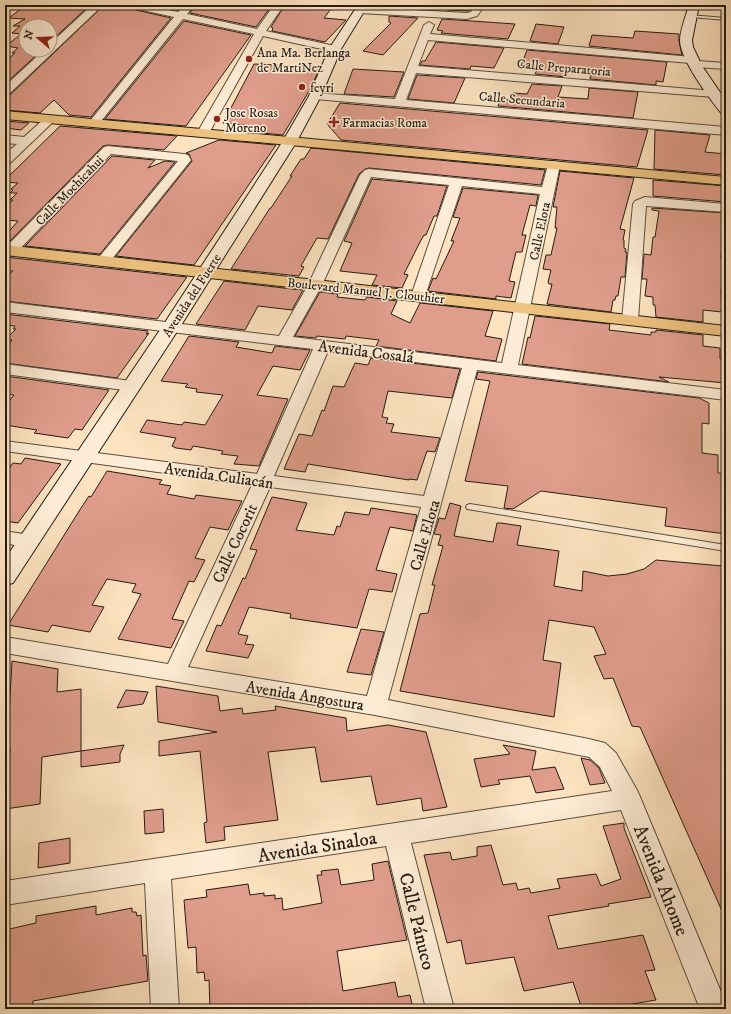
<svg xmlns="http://www.w3.org/2000/svg" width="731" height="1014" viewBox="0 0 731 1014" font-family="'IM FELL DW Pica',serif">
	<rect width="100%" height="100%" fill="#fde3c0"/>
	<filter id="stains"><feTurbulence type="fractalNoise" baseFrequency=".005" numOctaves="4"/><feColorMatrix values="0 0 0 0 .2 0 0 0 0 .09 0 0 0 0 .02 0 0 0 .5 -.17"/></filter>
	<radialGradient id="worn" r=".72"><stop offset=".6" stop-color="#630" stop-opacity="0"/><stop offset="1" stop-color="#630" stop-opacity=".3"/></radialGradient>
	<!-- building -->
	<g fill="#e09d8c" stroke="#241c13">
		<path d="M26,5H90L50,42V26H26V50H42L5,84V62L15,53H12L18,48L6,46L21,34L12,33L20,26H13L25,19L9,18Z"/>
		<path d="M104,5H124L128,8L171,18L91,117L69,115L54,100L40,113L5,110V96L10,95Z"/>
		<path d="M151,5H183L178,10Z"/>
		<path d="M190,5H272L256,27L190,13L193,8Z"/>
		<path d="M285,5H334L324,18L346,20L325,42L272,31L273,28L271,27Z"/>
		<path d="M390,5H430L426,9L390,7Z"/>
		<path d="M450,5H473L469,11H467L447,10Z"/>
		<path d="M389,16L418,18L383,55L363,51L391,23L389,22Z"/>
		<path d="M442,19L472,21L515,24L508,39L441,33L443,31L437,30Z"/>
		<path d="M184,21L251,35L186,126L105,119Z"/>
		<path d="M536,24L564,27L558,44L530,41Z"/>
		<path d="M635,31L679,34V41L682,55L589,46L592,35L633,38Z"/>
		<path d="M436,42L504,48L494,68L471,66L470,69L420,65L422,61H425Z"/>
		<path d="M527,50L667,62L663,82L656,81V85L590,79L591,74L568,72L566,77L535,74L538,68L521,66Z"/>
		<path d="M254,64L320,67L312,86L283,135L241,131L253,126L223,123Z"/>
		<path d="M353,69L404,72L394,97L344,94Z"/>
		<path d="M417,75L465,78L454,103L408,99Z"/>
		<path d="M532,84L562,86L558,97L588,99L589,88L638,92L633,118L498,106L501,99L509,100L513,93L527,94Z"/>
		<path d="M340,103L648,130L637,167L341,140L327,124Z"/>
		<path d="M5,121L29,123L21,130L5,128Z"/>
		<path d="M60,126L177,136L164,150L108,145L103,146L7,244H5V236L18,221L5,220V208L13,200H10L17,193H10L13,190L11,189L18,183L5,182V180Z"/>
		<path d="M655,130L710,135L705,152L726,154V175L654,169Z"/>
		<path d="M219,140L276,145L194,265L116,256L192,161L189,154L186,153Z"/>
		<path d="M311,148L545,170L541,185L369,168L365,169L359,174L328,239L317,238L302,264L301,266L304,267L299,276L231,269L270,208H271L292,176H290L301,159H304Z"/>
		<path d="M112,156L155,160L148,168L165,161L175,162L100,254L25,246Z"/>
		<path d="M560,171L634,178L620,229L625,230L623,240H624V248L626,249L625,252H627L625,277H621L618,296H616L615,300H613L611,312L547,304L552,284H549L548,282L551,270L543,269L546,255H551L557,228H555L557,207H553Z"/>
		<path d="M372,179L447,186L437,216H434L426,235H424L420,242L404,274L408,275L402,288L372,285L377,275L340,271L352,243L344,241Z"/>
		<path d="M653,180L726,186V202L653,196Z"/>
		<path d="M463,188L538,195L536,206L530,205L522,235H526L522,252H516L509,281L515,282L511,298L496,296V299L428,291L433,278L436,279L454,241H451L460,218L453,217Z"/>
		<path d="M652,208L726,213V223H723L721,258H726V276L721,290L722,312L703,310V322L656,317L655,305H653V297L645,296L647,279H642L644,254L651,255L653,237H655L659,211L652,210Z"/>
		<path d="M5,257L186,277H187L157,319L5,301L9,294H5V278L13,271L5,270Z"/>
		<path d="M224,281L292,289L303,290L292,310L258,306L245,330L196,324Z"/>
		<path d="M320,292L338,294L337,297L365,300L367,297L397,301L391,314L410,323L420,303L493,311L485,336L502,339L496,361L376,346L379,340L346,336L345,339L317,336L316,338L295,336Z"/>
		<path d="M5,314L148,331L146,334L149,333L117,378L5,363V349L12,340L6,339L16,329H13L15,326L5,325Z"/>
		<path d="M535,316L610,324L609,330L651,335V332H656V330L703,335V346L720,348V359L726,360V383L659,377L669,382L522,364L528,337L530,338Z"/>
		<path d="M189,336L239,342L236,347L272,353L275,346L310,350L300,370L273,366L257,395L288,399L259,466L234,464L238,456L221,454L223,451L193,446L191,450L176,448L172,446L176,438L140,432L147,420L182,425L184,422L205,425L223,395L196,392L197,389L185,387L188,384L161,381Z"/>
		<path d="M371,358L460,369L452,398L388,391L382,417L388,418L386,423L394,424L391,432L440,438L435,452L427,451L417,480L409,479V480L308,464L305,472L284,469L299,434L312,436L322,410L324,411L333,386L344,387L355,363L368,365Z"/>
		<path d="M478,372L699,398L709,403V424L702,423V453L718,455V473L726,474V534L665,526L667,508L541,491L513,509L504,508L508,486L465,481L490,381L476,379Z"/>
		<path d="M5,376L109,390L82,430L75,429L68,438L34,433L37,430L5,425V420L10,412H5V406L14,395L5,394Z"/>
		<path d="M25,458L61,464L18,523L5,521V509L10,502H5V474L13,463L21,464Z"/>
		<path d="M107,471L162,480L159,484L171,486L167,494L194,499L196,495L242,501L228,530L210,527L195,558L205,560L194,582L189,581L172,619L184,621L171,648L118,639L141,594L132,592L136,584L107,579L92,605L104,607L90,632L52,625L48,632L8,625L81,508L89,496L91,497Z"/>
		<path d="M272,497L307,503L296,530L334,535L337,526L340,527L345,512L369,515L371,508L417,515L413,531L390,527L376,570L397,574L392,592L369,589L357,628L290,618L291,614L249,607L238,634L248,636L245,644L254,645L248,658L206,651L217,625L221,626L243,578L245,579L257,550L250,549Z"/>
		<path d="M450,503L461,506L454,536L493,542L497,523H501L521,526L517,545L559,551L554,586L582,591L583,571L608,576L627,574L644,569L656,560L723,566L726,571V920L640,727L632,726L613,678L604,679L594,656L606,654L594,627L549,620L543,660L561,663L554,717L400,691L420,614L428,613L435,585H432L443,546L438,545L441,535L434,534L439,518L445,519Z"/>
		<path d="M361,629L384,632L371,675L347,672Z"/>
		<path d="M12,661L58,669L57,692L81,689V751L42,757L40,804L5,809V792L7,791L10,749H7Z"/>
		<path d="M156,686L218,696L220,711L242,708L243,714L276,710L275,706L346,718L347,731L388,725L426,732L447,807L423,811L421,798L377,805L371,776L321,782L315,747L268,752L278,820L224,827L225,840L206,843L204,823L207,822L200,751L159,756V741L217,732L158,722Z"/>
		<path d="M126,690L148,692L143,704L117,708Z"/>
		<path d="M124,745L120,754V762L81,767V751Z"/>
		<path d="M503,745L536,751L532,770L555,767L564,789L536,793L530,776L498,780L500,784L481,787L474,759L510,754Z"/>
		<path d="M581,758L590,760L599,768L605,783L590,785Z"/>
		<path d="M163,809L164,832L145,834L144,811Z"/>
		<path d="M624,823V828L651,897L608,904L609,906L548,916L558,949L643,935L655,970L645,971L656,1000L603,1009H582L573,982L524,991L514,957L466,964L461,940L447,943L424,855L450,852L452,860L477,856V847L491,845L503,885L516,883L518,890L529,888L531,893L560,888L557,879L596,874L601,886L621,879L603,826Z"/>
		<path d="M70,838V863L38,868L39,843Z"/>
		<path d="M388,861L407,940L337,951L343,991L395,982L398,997L410,995L413,1009H305V1004L278,1009H210L209,980L205,981L204,972L197,973L196,947L188,948L184,900L207,897L206,890L248,884L250,895L264,893V896L275,895V899L282,898L283,910L322,903L317,875H322L321,871L338,869L341,885L374,880L372,864Z"/>
		<path d="M96,906V915L132,908V912H136L137,916L141,915L143,956L146,955L148,981L33,1001L32,1009H5V930L36,923V916Z"/>
	</g>
	<g fill="none" stroke-linecap="round" stroke-linejoin="round">
		<defs>
			<g id="lane">
				<path d="M571,5H588L589,6L587,7Z"/>
				<path d="M689,15L726,18V20L691,17Z"/>
				<path d="M714,92L726,93V97L712,95V93Z"/>
				<path d="M470,504L726,545V551L467,509L466,507L467,505Z"/>
			</g>
			<g id="street">
				<path d="M92,5H103L9,94L5,95V86L44,50H50V44Z"/>
				<path d="M126,5H144L178,12L184,6L187,5L192,8L187,14L257,29L274,5H284L266,31L335,46L340,49L335,52L263,36L209,133L207,136H199L197,133L254,34L183,19L98,125H90L88,123L90,121L174,17L128,7Z"/>
				<path d="M475,5H485L477,16L467,19L360,13L355,10L360,7L467,13L471,12Z"/>
				<path d="M429,22L434,25L430,34L692,57L696,58L697,61L726,63V69L695,67L691,66L690,63L428,40L418,66L714,91L720,94L714,97L416,73L406,100L726,127V135L315,99L309,96L315,93L395,99L424,25Z"/>
				<path d="M50,116L54,117L56,119L54,121L9,164L5,165V154L17,144L5,143V135L24,137L46,117Z"/>
				<path d="M108,146L184,154L188,155L191,160L108,264L103,265L98,264L96,261L178,161L111,154L15,254L10,255L5,254V248L104,147Z"/>
				<path d="M554,161L558,162L560,165L518,365L726,390V400L477,370L388,700L589,739L605,743L616,753L638,792L726,1004V1009H700L621,810L411,843L454,1009H426L386,846L171,879L179,1009H151L145,883L5,905V881L612,791L600,767L589,757L375,715L5,653V637L168,664L252,485L5,451V441L257,474L313,349L5,312V302L279,336L308,285L360,175L365,170L369,169L542,187L548,165L550,162ZM371,177L449,185L411,296L413,299L418,300L423,299L425,296L462,186L540,194L502,363L293,337L322,285ZM328,351L462,368L424,496L274,476ZM270,487L421,507L367,696L188,667Z"/>
				<path d="M645,197L726,204V212L646,206L638,320L635,323L630,325L625,323L622,320L633,204L635,201Z"/>
				<path d="M5,364L131,381L137,382L139,386L137,390L131,391L5,374Z"/>
				<path d="M5,531L35,536L38,541L35,546L28,548L5,543Z"/>
			</g>
			<g id="secondary">
				<path d="M358,5H368L341,49L321,96L297,141L180,327L13,583L5,585V559L162,327L283,141L309,96L329,49Z"/>
				<path d="M689,5H699L692,40L693,47L702,66L726,101V114L721,113C709,97 681,61 680,41C680,30 686,16 689,5Z"/>
			</g>
			<g id="primary">
				<path d="M5,111L726,177V185L5,119Z"/>
				<path d="M5,245L726,326V336L5,255Z"/>
			</g>
		</defs>
		<!-- lane casing -->
		<use href="#lane" stroke="#5a4e3e" stroke-width="2"/>
		<!-- street casing -->
		<use href="#street" stroke="#5a4e3e" stroke-width="2"/>
		<!-- secondary casing -->
		<use href="#secondary" stroke="#241c13" stroke-width="2"/>
		<!-- primary casing -->
		<use href="#primary" stroke="#241c13" stroke-width="2"/>
		<!-- lane -->
		<use href="#lane" fill="#feedd6" fill-rule="evenodd"/>
		<!-- street -->
		<use href="#street" fill="#feedd6" fill-rule="evenodd"/>
		<!-- secondary -->
		<use href="#secondary" fill="#feedd6" fill-rule="evenodd"/>
		<!-- primary -->
		<use href="#primary" fill="#eec280" fill-rule="evenodd"/>
	</g>
	<!-- markers -->
	<g fill="#8f2418" stroke="#feedd6" stroke-width="1.5">
		<circle cx="249" cy="59" r="4"/>
		<circle cx="302" cy="87" r="4"/>
		<circle cx="217" cy="119" r="4"/>
		<path d="M332 116h4v4h4v4h-4v4h-4v-4h-4v-4h4z"/>
	</g>
	<g text-anchor="middle" stroke-width="3" stroke-linejoin="round" paint-order="stroke">
		<!-- far-poi labels -->
		<g font-size="13" fill="#241c13" stroke="#feedd6" text-anchor="start">
			<text x="257" y="57">Ana Ma. Berlanga<tspan x="257" dy="15">de MartiNez</tspan></text>
			<text x="310" y="92">feyri</text>
			<text x="225" y="117">Jose Rosas<tspan x="225" dy="15">Moreno</tspan></text>
			<text x="342" y="127">Farmacias Roma</text>
		</g>
		<!-- far-street labels -->
		<g font-size="13" fill="#241c13" stroke="#feedd6">
			<text transform="translate(564 67) rotate(5)" y="5">Calle Preparatoria</text>
			<text transform="translate(522 99) rotate(5)" y="5">Calle Secundaria</text>
			<text transform="translate(69 190) rotate(-46)" y="5">Calle Mochicahui</text>
			<text transform="translate(539 231) rotate(-78)" y="5">Calle Elota</text>
			<text transform="translate(366 290) rotate(6)" y="5">Boulevard Manuel J. Clouthier</text>
			<text transform="translate(191 295) rotate(-57)" y="5">Avenida del Fuerte</text>
		</g>
		<!-- street labels -->
		<g font-size="16" fill="#241c13" stroke="#feedd6">
			<text transform="translate(366 351) rotate(7)" y="6">Avenida Cosalá</text>
			<text transform="translate(219 475) rotate(8)" y="6">Avenida Culiacán</text>
			<text transform="translate(424 535) rotate(-74)" y="6">Calle Elota</text>
			<text transform="translate(234 543) rotate(-65)" y="6">Calle Cocorit</text>
			<text transform="translate(305 695) rotate(9)" y="6">Avenida Angostura</text>
		</g>
		<!-- near-street labels -->
		<g font-size="19" fill="#241c13" stroke="#feedd6">
			<text transform="translate(317 846) rotate(-9)" y="7">Avenida Sinaloa</text>
			<text transform="translate(662 880) rotate(68)" y="7">Avenida Ahome</text>
			<text transform="translate(418 921) rotate(76)" y="7">Calle Pánuco</text>
		</g>
	</g>
	<!-- margin -->
	<rect width="731" height="1014" fill="none" stroke="#fde3c0" stroke-width="20"/>
	<rect x="6" y="6" width="719" height="1002" fill="none" stroke="#241c13" stroke-width="2"/>
	<rect x="10" y="10" width="711" height="994" fill="none" stroke="#241c13"/>
	<!-- north arrow -->
	<g transform="translate(38 38) rotate(289)"><circle r="19" fill="#feedd6" stroke="#a79988"/>
	<path d="M0-3L7 15L0 10L-7 15Z" fill="#8f2418"/>
	<text y="-6" font-size="11" font-weight="bold" text-anchor="middle" fill="#241c13">N</text>
	</g>
	<rect width="100%" height="100%" filter="url(#stains)"/>
	<rect width="100%" height="100%" fill="url(#worn)"/>
</svg>
